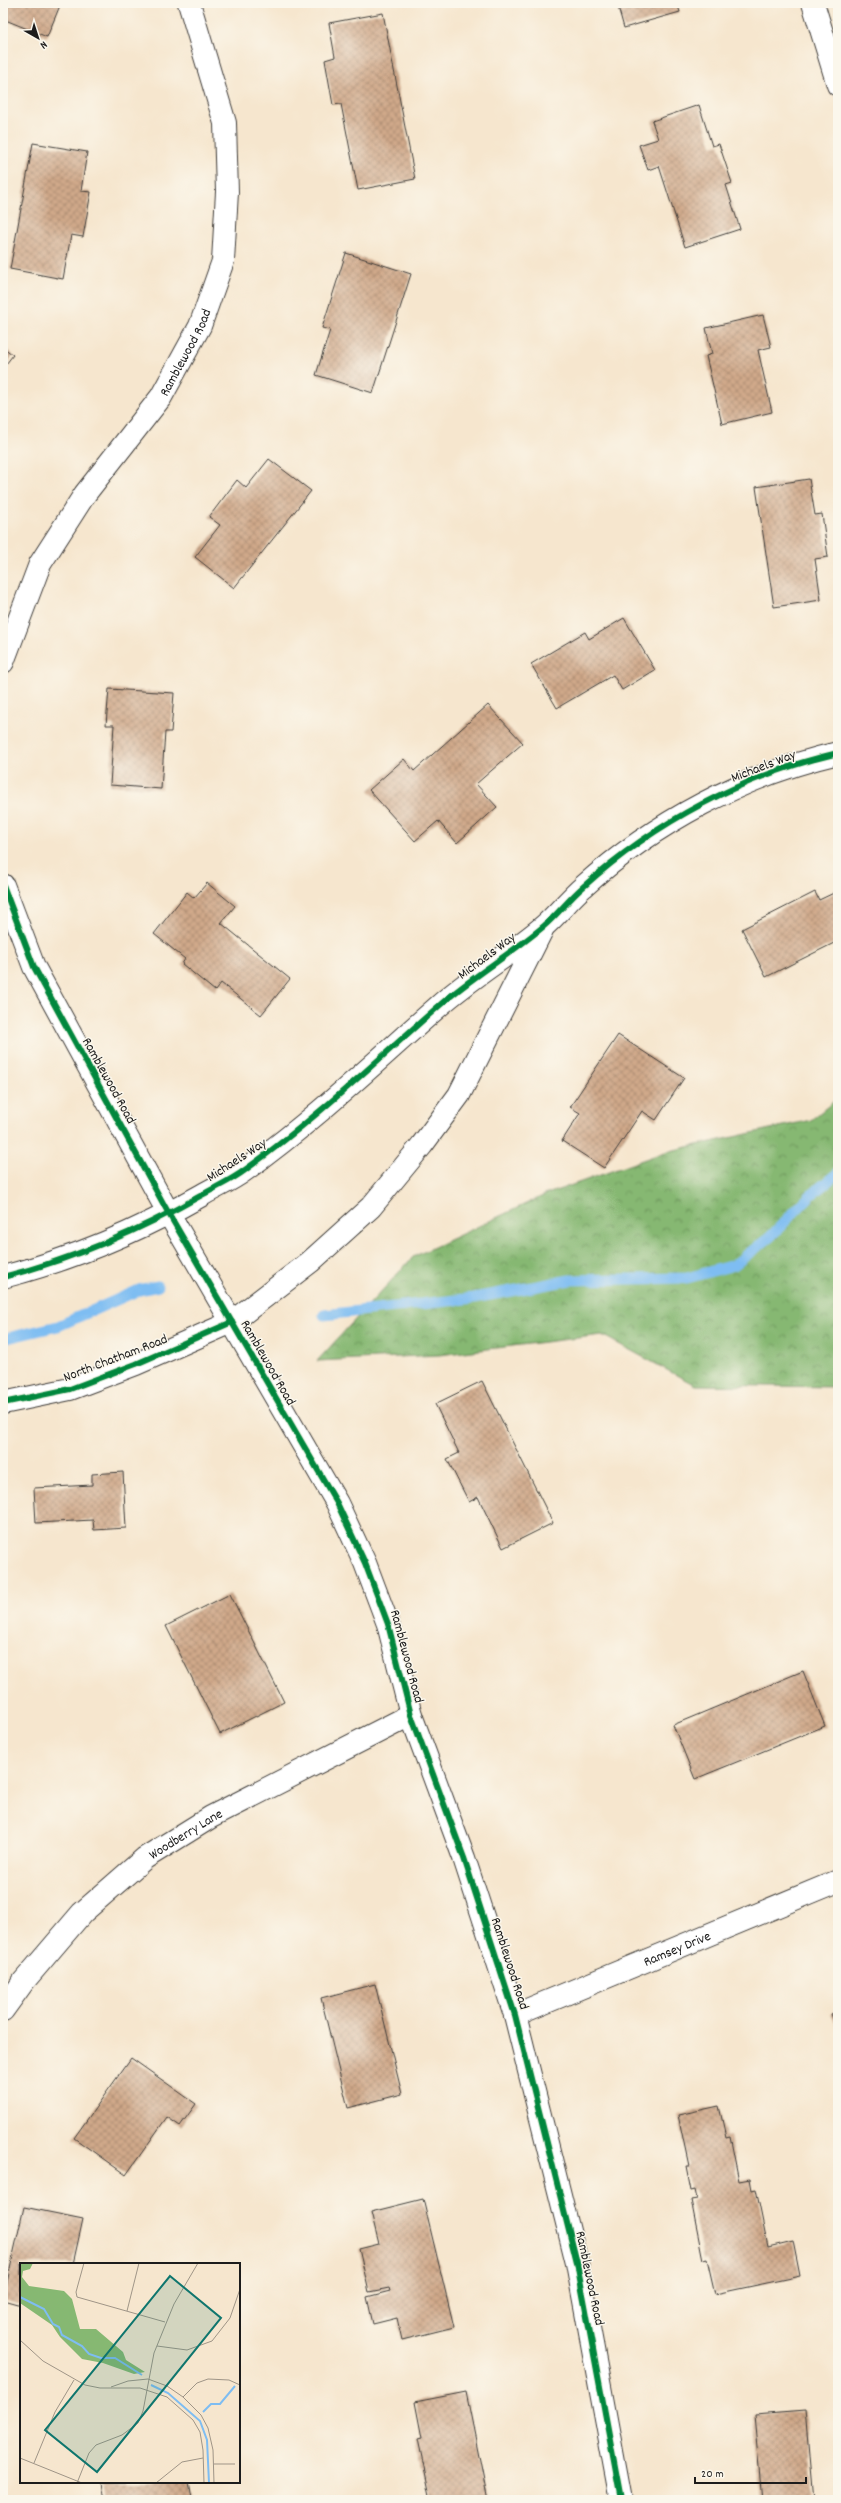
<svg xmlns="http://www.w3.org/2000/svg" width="841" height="2503" viewBox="0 0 841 2503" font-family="Dekko,sans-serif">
	<defs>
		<pattern id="forest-crowns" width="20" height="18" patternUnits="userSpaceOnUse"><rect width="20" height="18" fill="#86b872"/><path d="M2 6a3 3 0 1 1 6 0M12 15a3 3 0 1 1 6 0" fill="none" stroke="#6d955d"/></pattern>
		<pattern id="building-cross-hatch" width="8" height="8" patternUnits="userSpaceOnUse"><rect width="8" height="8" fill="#d0a98a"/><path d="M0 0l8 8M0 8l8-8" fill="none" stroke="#a88970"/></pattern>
	</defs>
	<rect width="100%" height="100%" fill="#fbf7ec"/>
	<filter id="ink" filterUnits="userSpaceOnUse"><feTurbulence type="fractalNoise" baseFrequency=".025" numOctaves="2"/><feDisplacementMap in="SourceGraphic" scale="8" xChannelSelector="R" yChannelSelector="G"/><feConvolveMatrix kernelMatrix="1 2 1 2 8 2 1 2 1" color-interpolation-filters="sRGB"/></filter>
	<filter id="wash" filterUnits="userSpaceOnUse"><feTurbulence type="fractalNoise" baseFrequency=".012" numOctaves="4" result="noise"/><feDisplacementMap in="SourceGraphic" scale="16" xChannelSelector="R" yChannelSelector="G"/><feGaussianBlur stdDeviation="0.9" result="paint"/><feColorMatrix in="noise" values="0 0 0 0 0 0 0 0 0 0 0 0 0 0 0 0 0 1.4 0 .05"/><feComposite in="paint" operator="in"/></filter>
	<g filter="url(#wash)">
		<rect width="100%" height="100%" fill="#f6e6ce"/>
		<!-- forest -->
		<path fill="url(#forest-crowns)" stroke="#516a47" d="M838,1098V1387L695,1385L602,1335L439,1355L317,1361L413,1257L547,1194L665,1152L811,1120Z"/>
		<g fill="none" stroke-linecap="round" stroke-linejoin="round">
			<!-- stream -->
			<g stroke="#7ebdf2" stroke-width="11">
				<path d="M324,1315L474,1298L570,1280L687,1278L734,1265L770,1237L812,1194L838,1173"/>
				<path d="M3,1339L58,1326L139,1290L158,1286"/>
			</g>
		</g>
		<g id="blocks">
			<!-- building -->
			<g fill="url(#building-cross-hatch)">
				<path d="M3,3H61L47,37L3,19Z"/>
				<path d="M617,3H677L680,12L624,28Z"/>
				<path d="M383,13L415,179L358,190L341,104L333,105L325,60L335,57L329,23Z"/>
				<path d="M699,105L712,146L719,144L732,183L726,185L740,229L685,247L659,166L648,170L639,145L658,139L652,121Z"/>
				<path d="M33,143L87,152L81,191L91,192L83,237L71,235L63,279L10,269Z"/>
				<path d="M346,253L411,274L373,393L316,375L330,330L322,328Z"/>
				<path d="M763,315L771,347L758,350L772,412L722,424L706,356L712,354L706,328Z"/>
				<path d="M3,347L13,355L3,368Z"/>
				<path d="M269,459L311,491L234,588L195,557L220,525L209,517L237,480L246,488Z"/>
				<path d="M809,479L815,515L822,514L828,557L815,559L821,600L774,607L756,487Z"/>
				<path d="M624,618L655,670L622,690L613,675L557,708L531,664L585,632L589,639Z"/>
				<path d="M109,689L174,693L171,732H165L161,789L110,785L114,725H106Z"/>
				<path d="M488,705L523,743L476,784L497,807L457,843L438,821L415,841L369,790L404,759L414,771Z"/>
				<path d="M207,883L235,906L221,923L290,979L261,1015L221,983L215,991L182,964L185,959L154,934L187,892L194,898Z"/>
				<path d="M838,891V941L766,977L742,929L815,892L819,900Z"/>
				<path d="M618,1035L684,1078L656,1120L642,1111L604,1168L562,1141L580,1113L570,1107Z"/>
				<path d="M482,1381L553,1523L503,1548L478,1497L469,1502L447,1459L459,1453L435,1404Z"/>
				<path d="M123,1472L126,1528L94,1530L93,1520L36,1523L34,1488L92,1485V1474Z"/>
				<path d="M230,1594L284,1702L220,1734L166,1626Z"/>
				<path d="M803,1671L825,1726L695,1779L673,1725Z"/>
				<path d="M375,1984L402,2094L348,2108L321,1998Z"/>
				<path d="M838,2011V2029L831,2014Z"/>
				<path d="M131,2058L196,2104L180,2126L167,2117L126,2175L74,2138Z"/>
				<path d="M719,2106L726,2137L730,2136L739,2181L750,2179L752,2190L756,2189L768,2247L793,2241L800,2276L715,2294L707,2259L703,2260L691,2200L697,2199L695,2190L691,2191L686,2166H689L678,2115Z"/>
				<path d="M423,2199L454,2327L402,2340L397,2318L373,2324L367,2297L390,2291L389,2288L369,2292L359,2249L379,2244L371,2212Z"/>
				<path d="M24,2207L83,2219L73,2264H21V2305L3,2300Z"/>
				<path d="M466,2392L488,2500H431L418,2439L422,2438L415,2402Z"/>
				<path d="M805,2411L813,2500H762L754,2415Z"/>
				<path d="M102,2482H189L192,2500H105Z"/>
			</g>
		</g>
	</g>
	<g filter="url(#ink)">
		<use href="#blocks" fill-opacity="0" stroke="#3d3a37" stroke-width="1"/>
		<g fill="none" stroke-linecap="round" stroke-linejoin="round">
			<defs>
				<g id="minor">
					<path d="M813,3L838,85"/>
					<path id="s1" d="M3,662L40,564L85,494L161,397L200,326L223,261L227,192L225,123L189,3"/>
					<path d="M3,885L34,967L169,1214L337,1503L365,1563L388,1624L411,1715L464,1858L515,2015L577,2263L621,2500"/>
					<path d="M3,1277C73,1259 139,1231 202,1195C216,1187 232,1180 245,1170C315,1120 376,1061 440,1005C473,976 511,954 544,926C558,914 569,899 583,887C655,822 744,775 838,753"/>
					<path d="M3,1403L70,1389L136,1364L232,1322L310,1262L371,1207L422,1145L459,1095L542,930"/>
					<path id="s2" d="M3,2010L24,1981L82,1913L145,1858L211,1817L411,1715"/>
					<path id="s3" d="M515,2015L838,1881"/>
				</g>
			</defs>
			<!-- minor casing -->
			<use href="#minor" stroke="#3d3a37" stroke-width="24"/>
			<!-- minor -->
			<use href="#minor" stroke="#fff" stroke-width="22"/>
			<defs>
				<g id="cycleway">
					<path d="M3,885L34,967L169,1214L337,1503L365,1563L388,1624L411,1715L464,1858L515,2015L577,2263L621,2500"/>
					<path d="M3,1277C73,1259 139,1231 202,1195C216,1187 232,1180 245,1170C315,1120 376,1061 440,1005C473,976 511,954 544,926C558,914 569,899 583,887C655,822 744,775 838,753"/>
					<path d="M3,1403L70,1389L136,1364L232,1322"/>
				</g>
			</defs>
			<!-- cycleway casing -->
			<use href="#cycleway" stroke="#fbf7ec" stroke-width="8"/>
			<!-- cycleway -->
			<use href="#cycleway" stroke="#00873e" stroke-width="6"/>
		</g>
	</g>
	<g text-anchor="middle" stroke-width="3" stroke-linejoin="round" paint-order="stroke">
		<!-- street labels -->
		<g font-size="14" fill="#1c1c1c" stroke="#fbf7ec">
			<text dy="5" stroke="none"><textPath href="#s1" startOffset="362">Ramblewood Road</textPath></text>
			<text transform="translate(763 765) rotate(-21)" y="5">Michaels Way</text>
			<text transform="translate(486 955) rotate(-37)" y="5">Michaels Way</text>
			<text transform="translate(110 1080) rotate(61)" y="5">Ramblewood Road</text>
			<text transform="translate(236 1159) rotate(-33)" y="5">Michaels Way</text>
			<text transform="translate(115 1357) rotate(-21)" y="5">North Chatham Road</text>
			<text transform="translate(269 1362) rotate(60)" y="5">Ramblewood Road</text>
			<text transform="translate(408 1656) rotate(75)" y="5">Ramblewood Road</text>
			<text dy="5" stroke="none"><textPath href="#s2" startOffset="256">Woodberry Lane</textPath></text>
			<text dy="5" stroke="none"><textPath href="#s3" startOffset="175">Ramsey Drive</textPath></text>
			<text transform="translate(511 1963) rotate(72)" y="5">Ramblewood Road</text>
			<text transform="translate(591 2278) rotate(78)" y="5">Ramblewood Road</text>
		</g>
	</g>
	<!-- overview -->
	<g transform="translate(20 2263)">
		<rect width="220" height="220" fill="#f6e6ce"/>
		<path d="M0,0H13L10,6L3,8L2,14L9,23L44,28L52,36L60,66H76L103,89L106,97L125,109L114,111L83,100L62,96L40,74L32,62L0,40Z" fill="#86b872"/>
		<path fill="none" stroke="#7ebdf2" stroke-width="2" d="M0,34L24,46L33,61L39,64L42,72L62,83L69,91L81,95H95L122,112M131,122L148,130L180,158L187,177L189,220M183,149L191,141H200L215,123"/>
		<path fill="none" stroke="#9f9587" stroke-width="1" d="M64,0L56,29L57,34L145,59M107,48L119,0M0,77L23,98L65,122L80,125H120L147,134L173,157L180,169L183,187L184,220M137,83L167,87L192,78L210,55L220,26M91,124L108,118L128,116L147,123L163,134L181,152L188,165L193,187L194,220M163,134L177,120L188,116L209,117L220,122M0,195L62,220M14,200L35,149L54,117M194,201H215M57,220L69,190L76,182L102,172L118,160L123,148L134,90L154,41L178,0M136,220L162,199L183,195"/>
		<path fill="#0f766e" fill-opacity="0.15" stroke="#0f766e" stroke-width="2" d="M150,13L201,55L77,209L25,167Z"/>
		<rect width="220" height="220" fill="none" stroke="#1c1c1c" stroke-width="2"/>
	</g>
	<!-- margin -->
	<rect width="841" height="2503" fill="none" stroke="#fbf7ec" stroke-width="16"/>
	<!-- north arrow -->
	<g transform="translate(38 38) rotate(141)" stroke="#fbf7ec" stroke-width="3" paint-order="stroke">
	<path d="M0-3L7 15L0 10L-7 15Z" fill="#1c1c1c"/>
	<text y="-6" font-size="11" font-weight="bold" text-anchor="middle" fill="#1c1c1c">N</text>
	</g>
	<!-- scale -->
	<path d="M695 2477v6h111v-6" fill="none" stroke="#1c1c1c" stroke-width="2"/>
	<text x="701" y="2477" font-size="12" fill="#1c1c1c" stroke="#fbf7ec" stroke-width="3" paint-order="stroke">20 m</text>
</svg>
